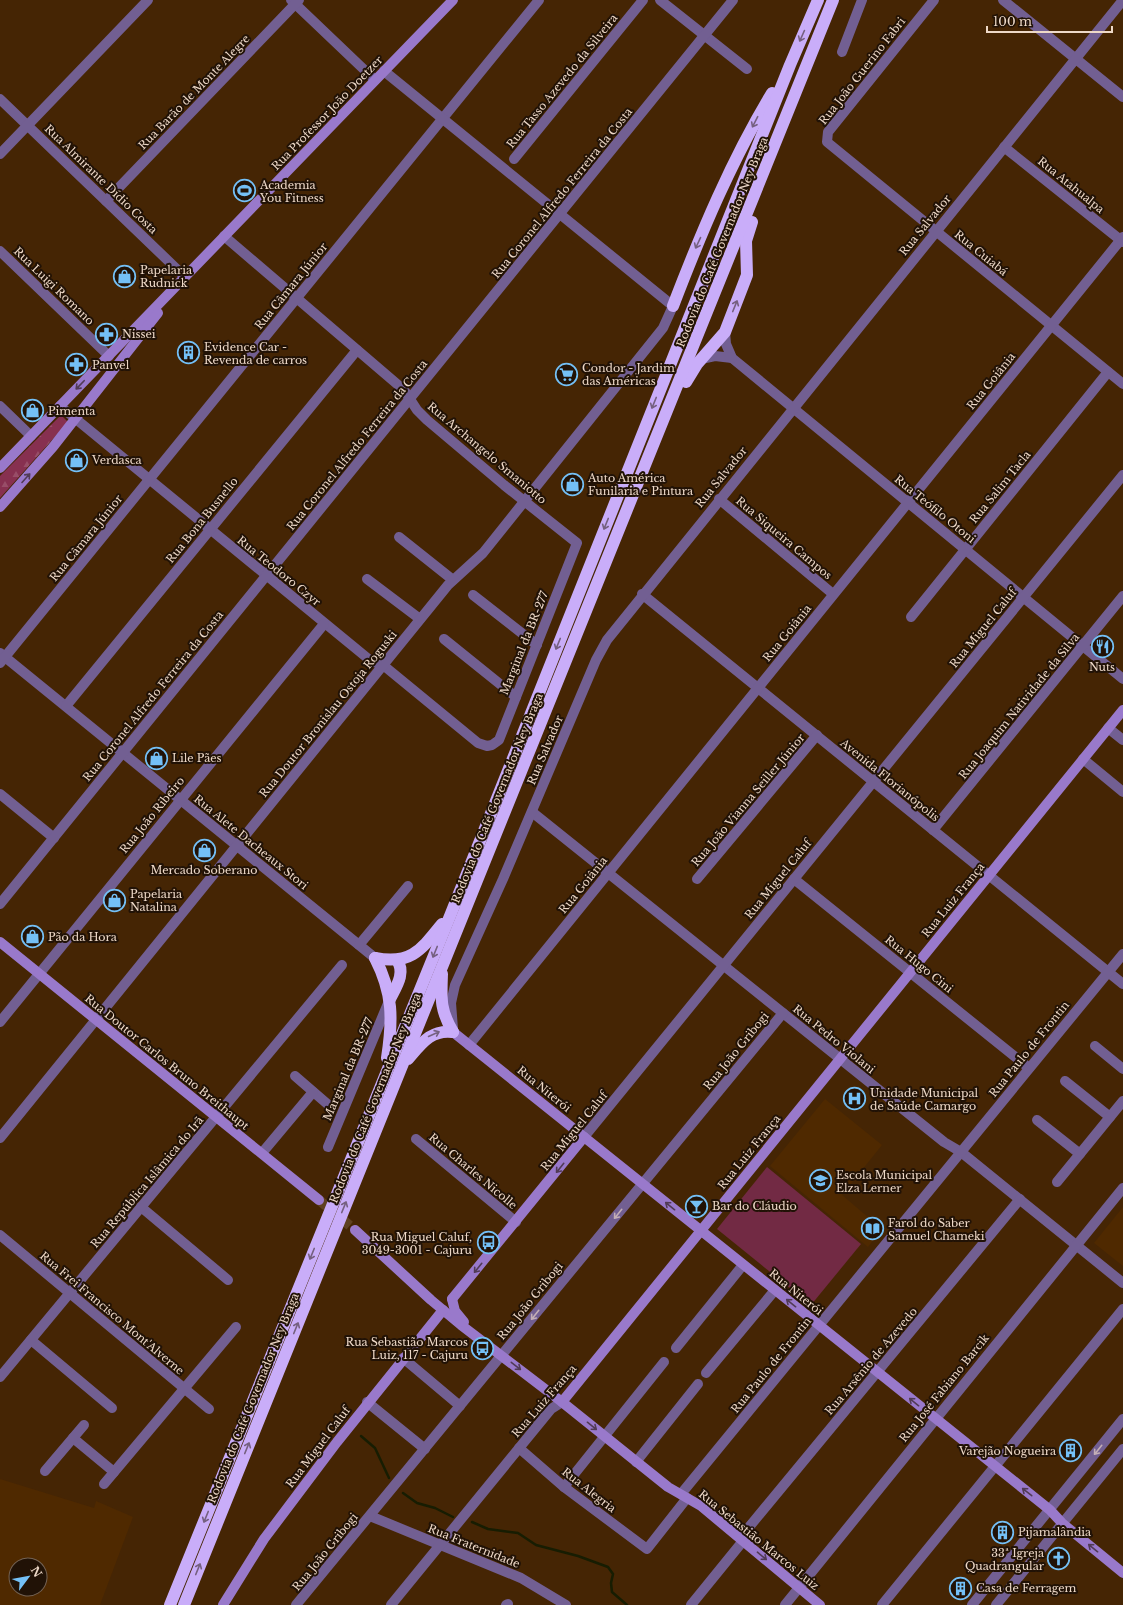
<svg xmlns="http://www.w3.org/2000/svg" width="1123" height="1605" viewBox="0 0 1123 1605" font-family="'Libre Baskerville',serif">
	<defs>
		<pattern id="forest-firs" width="22" height="20" patternUnits="userSpaceOnUse"><rect width="22" height="20" fill="#873050"/><path d="M5 1l3.5 6h-7zM16 11l3.5 6h-7z" fill="#984d68"/></pattern>
	</defs>
	<rect width="100%" height="100%" fill="#452504"/>
	<!-- built -->
	<g fill="#4f2900" fill-rule="evenodd">
		<path d="M825,1099L882,1145L842,1195L882,1229L868,1247L770,1166Z"/>
		<path d="M1123,1207V1266L1094,1243Z"/>
		<path d="M0,1479L94,1508L96,1501L133,1517L100,1605H0ZM16,1565H40V1589H16Z"/>
	</g>
	<!-- green -->
	<path fill="#722a44" d="M767,1167L861,1244L811,1305L717,1229Z"/>
	<!-- forest -->
	<path fill="url(#forest-firs)" d="M61,415L68,422L0,498V476Z"/>
	<g fill="none" stroke-linecap="round" stroke-linejoin="round">
		<!-- stream -->
		<g stroke="#171d02" stroke-width="2.5">
			<path d="M361,1436L375,1448L389,1478"/>
			<path d="M403,1493L417,1503L435,1508L453,1517"/>
			<path d="M472,1522L488,1529L518,1533L536,1545L578,1556L608,1567L613,1574L611,1583L612,1592L627,1605"/>
		</g>
		<!-- secondary-tunnel -->
		<path stroke="#5e4021" stroke-width="10" stroke-dasharray="10 5" stroke-linecap="butt" d="M319,1200L355,1230"/>
		<!-- minor -->
		<g stroke="#725f92" stroke-width="10">
			<path d="M291,0L375,80"/>
			<path d="M660,0L747,69"/>
			<path d="M934,0L828,132L827,142L1123,384"/>
			<path d="M1003,0L1123,97"/>
			<path d="M842,52L862,0"/>
			<path d="M0,99L185,277"/>
			<path d="M1004,147L1123,242"/>
			<path d="M0,154L148,0"/>
			<path d="M514,159L643,0"/>
			<path d="M106,201L299,0"/>
			<path d="M0,251L109,356"/>
			<path d="M725,332L726,344L732,358L1123,679"/>
			<path d="M701,359L715,356L732,358"/>
			<path d="M0,406L31,436"/>
			<path d="M60,406L371,661L383,665L478,743L487,746L492,745L499,740L577,543L504,485L427,420L417,410L404,390L224,236"/>
			<path d="M719,499L833,594"/>
			<path d="M399,537L453,580"/>
			<path d="M367,579L420,619"/>
			<path d="M642,594L1123,984"/>
			<path d="M473,595L537,645"/>
			<path d="M911,617L1108,372"/>
			<path d="M444,639L516,697"/>
			<path d="M0,653L375,958"/>
			<path d="M0,663L539,0"/>
			<path d="M66,706L357,350"/>
			<path d="M1108,728L1123,740"/>
			<path d="M1083,759L1123,792"/>
			<path d="M0,794L54,838"/>
			<path d="M532,812L944,1142L961,1152L1123,1283"/>
			<path d="M933,830L1123,596"/>
			<path d="M697,879L817,735"/>
			<path d="M794,879L1029,1068"/>
			<path d="M0,904L733,0"/>
			<path d="M359,945L408,886"/>
			<path d="M0,1022L324,624"/>
			<path d="M453,1029L451,1003L455,985L503,879L596,660L607,640L1123,0"/>
			<path d="M469,1045L1123,237"/>
			<path d="M1095,1046L1123,1069"/>
			<path d="M295,1076L332,1108"/>
			<path d="M1065,1081L1110,1117"/>
			<path d="M1037,1120L1080,1154"/>
			<path d="M0,1138L448,585L483,553L663,328L673,306L384,71"/>
			<path d="M416,1139L516,1222"/>
			<path d="M328,1147L389,1001"/>
			<path d="M262,1153L313,1092"/>
			<path d="M1057,1182L1123,1101"/>
			<path d="M141,1207L228,1280"/>
			<path d="M0,1235L209,1409"/>
			<path d="M31,1340L112,1408"/>
			<path d="M676,1348L743,1265"/>
			<path d="M403,1358L460,1406"/>
			<path d="M706,1373L775,1290"/>
			<path d="M0,1377L342,965"/>
			<path d="M367,1402L425,1449"/>
			<path d="M73,1438L114,1472"/>
			<path d="M519,1448L564,1487L647,1549L687,1498"/>
			<path d="M636,1462L698,1384"/>
			<path d="M45,1471L84,1425"/>
			<path d="M104,1484L236,1327"/>
			<path d="M564,1487L664,1362"/>
			<path d="M681,1494L1123,954"/>
			<path d="M370,1516L521,1578L566,1605"/>
			<path d="M740,1538L1020,1199"/>
			<path d="M296,1605L783,1013"/>
			<path d="M391,1605L551,1409L562,1402"/>
			<path d="M506,1605L508,1604"/>
			<path d="M691,1605L743,1541"/>
			<path d="M785,1605L1123,1188"/>
			<path d="M882,1605L1123,1309"/>
		</g>
		<!-- tertiary -->
		<g stroke="#725f92" stroke-width="10">
			<path d="M584,1137L1123,475"/>
			<path d="M972,1605L1123,1419"/>
			<path d="M996,1605L1123,1449"/>
		</g>
		<!-- secondary -->
		<g stroke="#9979cb" stroke-width="10">
			<path d="M0,468L453,0"/>
			<path d="M0,507L53,447L158,313"/>
			<path d="M0,942L319,1200"/>
			<path d="M453,1032L1050,1510L1062,1523L1123,1573"/>
			<path d="M355,1230L431,1300L461,1325L562,1402L668,1487L701,1506L820,1605"/>
			<path d="M452,1299L584,1137"/>
			<path d="M452,1299L455,1311L464,1322"/>
			<path d="M562,1402L1123,710"/>
			<path d="M223,1605L264,1539L337,1442L443,1310"/>
		</g>
		<!-- motorway -->
		<g stroke="#c9adf9" stroke-width="12">
			<path d="M673,306C701,233 732,159 772,93"/>
			<path d="M686,382L697,364L725,332L747,275L746,241L752,222"/>
			<path d="M375,958C393,993 393,1019 387,1058"/>
			<path d="M375,958C411,965 421,950 442,924"/>
			<path d="M442,974C441,999 440,1010 453,1032"/>
			<path d="M390,999C396,987 406,973 397,960"/>
			<path d="M408,1059C421,1044 431,1029 453,1032"/>
			<path d="M170,1605L450,916L790,65L818,0"/>
			<path d="M184,1605L833,0"/>
		</g>
	</g>
	<!-- one-way arrows -->
	<defs><path id="oneway-shaft" d="M-6 0H5M1.5-3L5.5 0L1.5 3" fill="none" stroke-width="1.6" stroke-linecap="round" stroke-linejoin="round"/></defs>
	<g stroke="#756080">
		<use href="#oneway-shaft" transform="translate(802 36) rotate(114)"/>
		<use href="#oneway-shaft" transform="translate(755 122) rotate(117)"/>
		<use href="#oneway-shaft" transform="translate(698 243) rotate(115)"/>
		<use href="#oneway-shaft" transform="translate(735 306) rotate(-68)"/>
		<use href="#oneway-shaft" transform="translate(654 403) rotate(112)"/>
		<use href="#oneway-shaft" transform="translate(606 524) rotate(112)"/>
		<use href="#oneway-shaft" transform="translate(558 644) rotate(112)"/>
		<use href="#oneway-shaft" transform="translate(435 952) rotate(112)"/>
		<use href="#oneway-shaft" transform="translate(434 1034) rotate(-24)"/>
		<use href="#oneway-shaft" transform="translate(344 1207) rotate(-68)"/>
		<use href="#oneway-shaft" transform="translate(312 1254) rotate(112)"/>
		<use href="#oneway-shaft" transform="translate(296 1328) rotate(-68)"/>
		<use href="#oneway-shaft" transform="translate(247 1448) rotate(-68)"/>
		<use href="#oneway-shaft" transform="translate(206 1517) rotate(112)"/>
		<use href="#oneway-shaft" transform="translate(198 1569) rotate(-68)"/>
	</g>
	<g stroke="#513b55">
		<use href="#oneway-shaft" transform="translate(80 385) rotate(134)"/>
		<use href="#oneway-shaft" transform="translate(26 478) rotate(-48)"/>
		<use href="#oneway-shaft" transform="translate(560 1168) rotate(129)"/>
		<use href="#oneway-shaft" transform="translate(670 1206) rotate(-141)"/>
		<use href="#oneway-shaft" transform="translate(478 1268) rotate(129)"/>
		<use href="#oneway-shaft" transform="translate(791 1303) rotate(-141)"/>
		<use href="#oneway-shaft" transform="translate(516 1366) rotate(38)"/>
		<use href="#oneway-shaft" transform="translate(914 1402) rotate(-141)"/>
		<use href="#oneway-shaft" transform="translate(592 1426) rotate(39)"/>
		<use href="#oneway-shaft" transform="translate(1027 1492) rotate(-142)"/>
		<use href="#oneway-shaft" transform="translate(1093 1548) rotate(-141)"/>
		<use href="#oneway-shaft" transform="translate(762 1556) rotate(40)"/>
	</g>
	<g stroke="#c3aeb5">
		<use href="#oneway-shaft" transform="translate(618 1214) rotate(129)"/>
		<use href="#oneway-shaft" transform="translate(535 1315) rotate(129)"/>
		<use href="#oneway-shaft" transform="translate(1098 1450) rotate(129)"/>
	</g>
	<!-- icons -->
	<defs>
		<symbol id="stadium-ring" viewBox="-11 -11 22 22"><circle r="9.5" fill="#211206" stroke="#74c0f6" stroke-width="1.5"/><path d="M0-5a6.5 5 0 1 0 0 10a6.5 5 0 1 0 0-10ZM-3.5-1.8h7v3.6h-7Z" fill="#74c0f6"/></symbol>
		<symbol id="shop-ring" viewBox="-11 -11 22 22"><circle r="9.5" fill="#211206" stroke="#74c0f6" stroke-width="1.5"/><path d="M-5-2.5h2.3a2.7 3.5 0 0 1 5.4 0H5L5.5 6h-11ZM-1.5-2.5h3a1.5 2.3 0 0 0-3 0Z" fill="#74c0f6"/></symbol>
		<symbol id="pharmacy-ring" viewBox="-11 -11 22 22"><circle r="9.5" fill="#211206" stroke="#74c0f6" stroke-width="1.5"/><path d="M-2-6h4v4h4v4h-4v4h-4v-4h-4v-4h4Z" fill="#74c0f6"/></symbol>
		<symbol id="building-ring" viewBox="-11 -11 22 22"><circle r="9.5" fill="#211206" stroke="#74c0f6" stroke-width="1.5"/><path d="M-4-6H4V6H1V3H-1V6H-4ZM-2.5-4.3h1.7v1.8h-1.7ZM.8-4.3h1.7v1.8H.8ZM-2.5-1h1.7V.8h-1.7ZM.8-1h1.7V.8H.8Z" fill="#74c0f6"/></symbol>
		<symbol id="supermarket-ring" viewBox="-11 -11 22 22"><circle r="9.5" fill="#211206" stroke="#74c0f6" stroke-width="1.5"/><path d="M-6-5.5h2.5l.6 2H6L4.5 2H-2.5L-4.4-4H-6ZM-1.5 3.2a1.3 1.3 0 1 0 .1 0ZM3 3.2a1.3 1.3 0 1 0 .1 0Z" fill="#74c0f6"/></symbol>
		<symbol id="restaurant-ring" viewBox="-11 -11 22 22"><circle r="9.5" fill="#211206" stroke="#74c0f6" stroke-width="1.5"/><path d="M-5-6h1v4h1v-4h1v4h1v-4h1v5L-1.5 .5V6h-2V.5L-5-1ZM5-6V6H3V1.5H1.5Q1.5-4 5-6Z" fill="#74c0f6"/></symbol>
		<symbol id="hospital-ring" viewBox="-11 -11 22 22"><circle r="9.5" fill="#211206" stroke="#74c0f6" stroke-width="1.5"/><path d="M-5-5h3v3.5h4V-5h3V5h-3V1.5h-4V5h-3Z" fill="#74c0f6"/></symbol>
		<symbol id="school-ring" viewBox="-11 -11 22 22"><circle r="9.5" fill="#211206" stroke="#74c0f6" stroke-width="1.5"/><path d="M0-5L7-2L0 1L-7-2ZM-4 1L0 2.5L4 1V4Q0 6-4 4Z" fill="#74c0f6"/></symbol>
		<symbol id="bar-ring" viewBox="-11 -11 22 22"><circle r="9.5" fill="#211206" stroke="#74c0f6" stroke-width="1.5"/><path d="M-6-5H6L.8 .8V4.5H3.5V6h-7V4.5H-.8V.8Z" fill="#74c0f6"/></symbol>
		<symbol id="library-ring" viewBox="-11 -11 22 22"><circle r="9.5" fill="#211206" stroke="#74c0f6" stroke-width="1.5"/><path d="M-6-4Q-3-5.5-.7-3.5V5Q-3 3-6 4ZM6-4Q3-5.5 .7-3.5V5Q3 3 6 4Z" fill="#74c0f6"/></symbol>
		<symbol id="bus-ring" viewBox="-11 -11 22 22"><circle r="9.5" fill="#211206" stroke="#74c0f6" stroke-width="1.5"/><path d="M-5-6H5V4H4V6H2V4H-2V6H-4V4H-5ZM-3.5-4V0h7V-4ZM-3.5 1.2v1.5H-2V1.2ZM2 1.2v1.5H3.5V1.2Z" fill="#74c0f6"/></symbol>
		<symbol id="church-ring" viewBox="-11 -11 22 22"><circle r="9.5" fill="#211206" stroke="#74c0f6" stroke-width="1.5"/><path d="M-1.2-6h2.4v3.5h3.3v2.4h-3.3V6h-2.4V-.1h-3.3v-2.4h3.3Z" fill="#74c0f6"/></symbol>
	</defs>
	<g fill-rule="evenodd">
		<use href="#stadium-ring" x="232" y="178" width="25" height="25"/>
		<use href="#shop-ring" x="112" y="264" width="25" height="25"/>
		<use href="#pharmacy-ring" x="94" y="322" width="25" height="25"/>
		<use href="#building-ring" x="176" y="340" width="25" height="25"/>
		<use href="#pharmacy-ring" x="64" y="352" width="25" height="25"/>
		<use href="#supermarket-ring" x="554" y="362" width="25" height="25"/>
		<use href="#shop-ring" x="20" y="398" width="25" height="25"/>
		<use href="#shop-ring" x="64" y="448" width="25" height="25"/>
		<use href="#shop-ring" x="560" y="472" width="25" height="25"/>
		<use href="#restaurant-ring" x="1090" y="634" width="25" height="25"/>
		<use href="#shop-ring" x="144" y="746" width="25" height="25"/>
		<use href="#shop-ring" x="192" y="838" width="25" height="25"/>
		<use href="#shop-ring" x="102" y="888" width="25" height="25"/>
		<use href="#shop-ring" x="20" y="924" width="25" height="25"/>
		<use href="#hospital-ring" x="842" y="1086" width="25" height="25"/>
		<use href="#school-ring" x="808" y="1168" width="25" height="25"/>
		<use href="#bar-ring" x="684" y="1194" width="25" height="25"/>
		<use href="#library-ring" x="860" y="1216" width="25" height="25"/>
		<use href="#bus-ring" x="476" y="1230" width="25" height="25"/>
		<use href="#bus-ring" x="470" y="1336" width="25" height="25"/>
		<use href="#building-ring" x="1058" y="1438" width="25" height="25"/>
		<use href="#building-ring" x="990" y="1520" width="25" height="25"/>
		<use href="#church-ring" x="1046" y="1546" width="25" height="25"/>
		<use href="#building-ring" x="948" y="1576" width="25" height="25"/>
	</g>
	<g text-anchor="middle" stroke-width="4" stroke-linejoin="round" paint-order="stroke">
		<!-- street labels -->
		<g font-size="11" fill="#eed9c8" stroke="#211206">
			<text transform="translate(862 71) rotate(-52)" y="4">Rua João Guerino Fabri</text>
			<text transform="translate(562 81) rotate(-51)" y="4">Rua Tasso Azevedo da Silveira</text>
			<text transform="translate(194 92) rotate(-46)" y="4">Rua Barão de Monte Alegre</text>
			<text transform="translate(327 113) rotate(-46)" y="4">Rua Professor João Doetzer</text>
			<text transform="translate(101 179) rotate(44)" y="4">Rua Almirante Dídio Costa</text>
			<text transform="translate(1071 185) rotate(39)" y="4">Rua Atahualpa</text>
			<text transform="translate(562 193) rotate(-51)" y="4">Rua Coronel Alfredo Ferreira da Costa</text>
			<text transform="translate(925 225) rotate(-51)" y="4">Rua Salvador</text>
			<text transform="translate(722 242) rotate(-68)" y="4">Rodovia do Café Governador Ney Braga</text>
			<text transform="translate(981 253) rotate(39)" y="4">Rua Cuiabá</text>
			<text transform="translate(54 286) rotate(44)" y="4">Rua Luigi Romano</text>
			<text transform="translate(291 286) rotate(-51)" y="4">Rua Câmara Júnior</text>
			<text transform="translate(991 381) rotate(-51)" y="4">Rua Goiânia</text>
			<text transform="translate(357 445) rotate(-51)" y="4">Rua Coronel Alfredo Ferreira da Costa</text>
			<text transform="translate(487 453) rotate(40)" y="4">Rua Archangelo Smaniotto</text>
			<text transform="translate(721 477) rotate(-51)" y="4">Rua Salvador</text>
			<text transform="translate(1000 487) rotate(-51)" y="4">Rua Salim Tacla</text>
			<text transform="translate(935 509) rotate(39)" y="4">Rua Teófilo Otoni</text>
			<text transform="translate(202 520) rotate(-51)" y="4">Rua Bona Busnello</text>
			<text transform="translate(86 538) rotate(-51)" y="4">Rua Câmara Júnior</text>
			<text transform="translate(784 538) rotate(40)" y="4">Rua Siqueira Campos</text>
			<text transform="translate(279 571) rotate(39)" y="4">Rua Teodoro Czyr</text>
			<text transform="translate(983 628) rotate(-51)" y="4">Rua Miguel Caluf</text>
			<text transform="translate(787 633) rotate(-51)" y="4">Rua Goiânia</text>
			<text transform="translate(524 643) rotate(-68)" y="4">Marginal da BR-277</text>
			<text transform="translate(153 696) rotate(-51)" y="4">Rua Coronel Alfredo Ferreira da Costa</text>
			<text transform="translate(1019 706) rotate(-51)" y="4">Rua Joaquim Natividade da Silva</text>
			<text transform="translate(328 714) rotate(-51)" y="4">Rua Doutor Bronislau Ostoja Roguski</text>
			<text transform="translate(545 750) rotate(-67)" y="4">Rua Salvador</text>
			<text transform="translate(890 780) rotate(39)" y="4">Avenida Florianópolis</text>
			<text transform="translate(497 798) rotate(-68)" y="4">Rodovia do Café Governador Ney Braga</text>
			<text transform="translate(748 800) rotate(-50)" y="4">Rua João Vianna Seiller Júnior</text>
			<text transform="translate(152 815) rotate(-51)" y="4">Rua João Ribeiro</text>
			<text transform="translate(251 842) rotate(39)" y="4">Rua Alete Dacheaux Stori</text>
			<text transform="translate(778 879) rotate(-51)" y="4">Rua Miguel Caluf</text>
			<text transform="translate(583 885) rotate(-51)" y="4">Rua Goiânia</text>
			<text transform="translate(953 900) rotate(-51)" y="4">Rua Luiz França</text>
			<text transform="translate(919 964) rotate(39)" y="4">Rua Hugo Cini</text>
			<text transform="translate(834 1039) rotate(39)" y="4">Rua Pedro Violani</text>
			<text transform="translate(1029 1049) rotate(-51)" y="4">Rua Paulo de Frontin</text>
			<text transform="translate(736 1051) rotate(-51)" y="4">Rua João Gribogi</text>
			<text transform="translate(167 1062) rotate(39)" y="4">Rua Doutor Carlos Bruno Breithaupt</text>
			<text transform="translate(348 1069) rotate(-67)" y="4">Marginal da BR-277</text>
			<text transform="translate(544 1089) rotate(39)" y="4">Rua Niterói</text>
			<text transform="translate(375 1098) rotate(-68)" y="4">Rodovia do Café Governador Ney Braga</text>
			<text transform="translate(574 1131) rotate(-51)" y="4">Rua Miguel Caluf</text>
			<text transform="translate(749 1152) rotate(-51)" y="4">Rua Luiz França</text>
			<text transform="translate(473 1171) rotate(40)" y="4">Rua Charles Nicolle</text>
			<text transform="translate(147 1182) rotate(-50)" y="4">Rua República Islâmica do Irã</text>
			<text transform="translate(796 1292) rotate(39)" y="4">Rua Niterói</text>
			<text transform="translate(530 1301) rotate(-51)" y="4">Rua João Gribogi</text>
			<text transform="translate(112 1313) rotate(40)" y="4">Rua Frei Francisco Mont'Alverne</text>
			<text transform="translate(871 1361) rotate(-50)" y="4">Rua Arsênio de Azevedo</text>
			<text transform="translate(771 1365) rotate(-51)" y="4">Rua Paulo de Frontin</text>
			<text transform="translate(944 1388) rotate(-51)" y="4">Rua José Fabiano Barcik</text>
			<text transform="translate(253 1398) rotate(-68)" y="4">Rodovia do Café Governador Ney Braga</text>
			<text transform="translate(544 1401) rotate(-49)" y="4">Rua Luiz França</text>
			<text transform="translate(318 1447) rotate(-53)" y="4">Rua Miguel Caluf</text>
			<text transform="translate(589 1490) rotate(38)" y="4">Rua Alegria</text>
			<text transform="translate(759 1540) rotate(39)" y="4">Rua Sebastião Marcos Luiz</text>
			<text transform="translate(474 1546) rotate(22)" y="4">Rua Fraternidade</text>
			<text transform="translate(325 1552) rotate(-51)" y="4">Rua João Gribogi</text>
		</g>
		<!-- poi labels -->
		<g font-size="11" fill="#eed9c8" stroke="#211206" text-anchor="start">
			<text x="260" y="189">Academia<tspan x="260" dy="13">You Fitness</tspan></text>
			<text x="140" y="274">Papelaria<tspan x="140" dy="13">Rudnick</tspan></text>
			<text x="122" y="338">Nissei</text>
			<text x="204" y="351">Evidence Car -<tspan x="204" dy="13">Revenda de carros</tspan></text>
			<text x="92" y="369">Panvel</text>
			<text x="582" y="372">Condor - Jardim<tspan x="582" dy="13">das Américas</tspan></text>
			<text x="48" y="415">Pimenta</text>
			<text x="92" y="464">Verdasca</text>
			<text x="588" y="482">Auto América<tspan x="588" dy="13">Funilaria e Pintura</tspan></text>
			<text x="1102" y="671" text-anchor="middle">Nuts</text>
			<text x="172" y="762">Lile Pães</text>
			<text x="204" y="874" text-anchor="middle">Mercado Soberano</text>
			<text x="130" y="898">Papelaria<tspan x="130" dy="13">Natalina</tspan></text>
			<text x="48" y="941">Pão da Hora</text>
			<text x="870" y="1097">Unidade Municipal<tspan x="870" dy="13">de Saúde Camargo</tspan></text>
			<text x="836" y="1179">Escola Municipal<tspan x="836" dy="13">Elza Lerner</tspan></text>
			<text x="712" y="1210">Bar do Cláudio</text>
			<text x="888" y="1227">Farol do Saber<tspan x="888" dy="13">Samuel Chameki</tspan></text>
			<text x="472" y="1241" text-anchor="end">Rua Miguel Caluf,<tspan x="472" dy="13">3049-3001 - Cajuru</tspan></text>
			<text x="468" y="1346" text-anchor="end">Rua Sebastião Marcos<tspan x="468" dy="13">Luiz, 117 - Cajuru</tspan></text>
			<text x="1056" y="1455" text-anchor="end">Varejão Nogueira</text>
			<text x="1018" y="1536">Pijamalândia</text>
			<text x="1044" y="1557" text-anchor="end">33ª Igreja<tspan x="1044" dy="13">Quadrangular</tspan></text>
			<text x="976" y="1592">Casa de Ferragem</text>
		</g>
	</g>
	<!-- north arrow -->
	<g transform="translate(28 1577) rotate(58)"><circle r="19" fill="#211206" stroke="#736254"/>
	<path d="M0-3L7 15L0 10L-7 15Z" fill="#74c0f6"/>
	<text y="-6" font-size="11" font-weight="bold" text-anchor="middle" fill="#eed9c8">N</text>
	</g>
	<!-- scale -->
	<path d="M987 26v6h125v-6" fill="none" stroke="#eed9c8" stroke-width="2"/>
	<text x="993" y="26" font-size="12" fill="#eed9c8" stroke="#211206" stroke-width="3" paint-order="stroke">100 m</text>
</svg>
